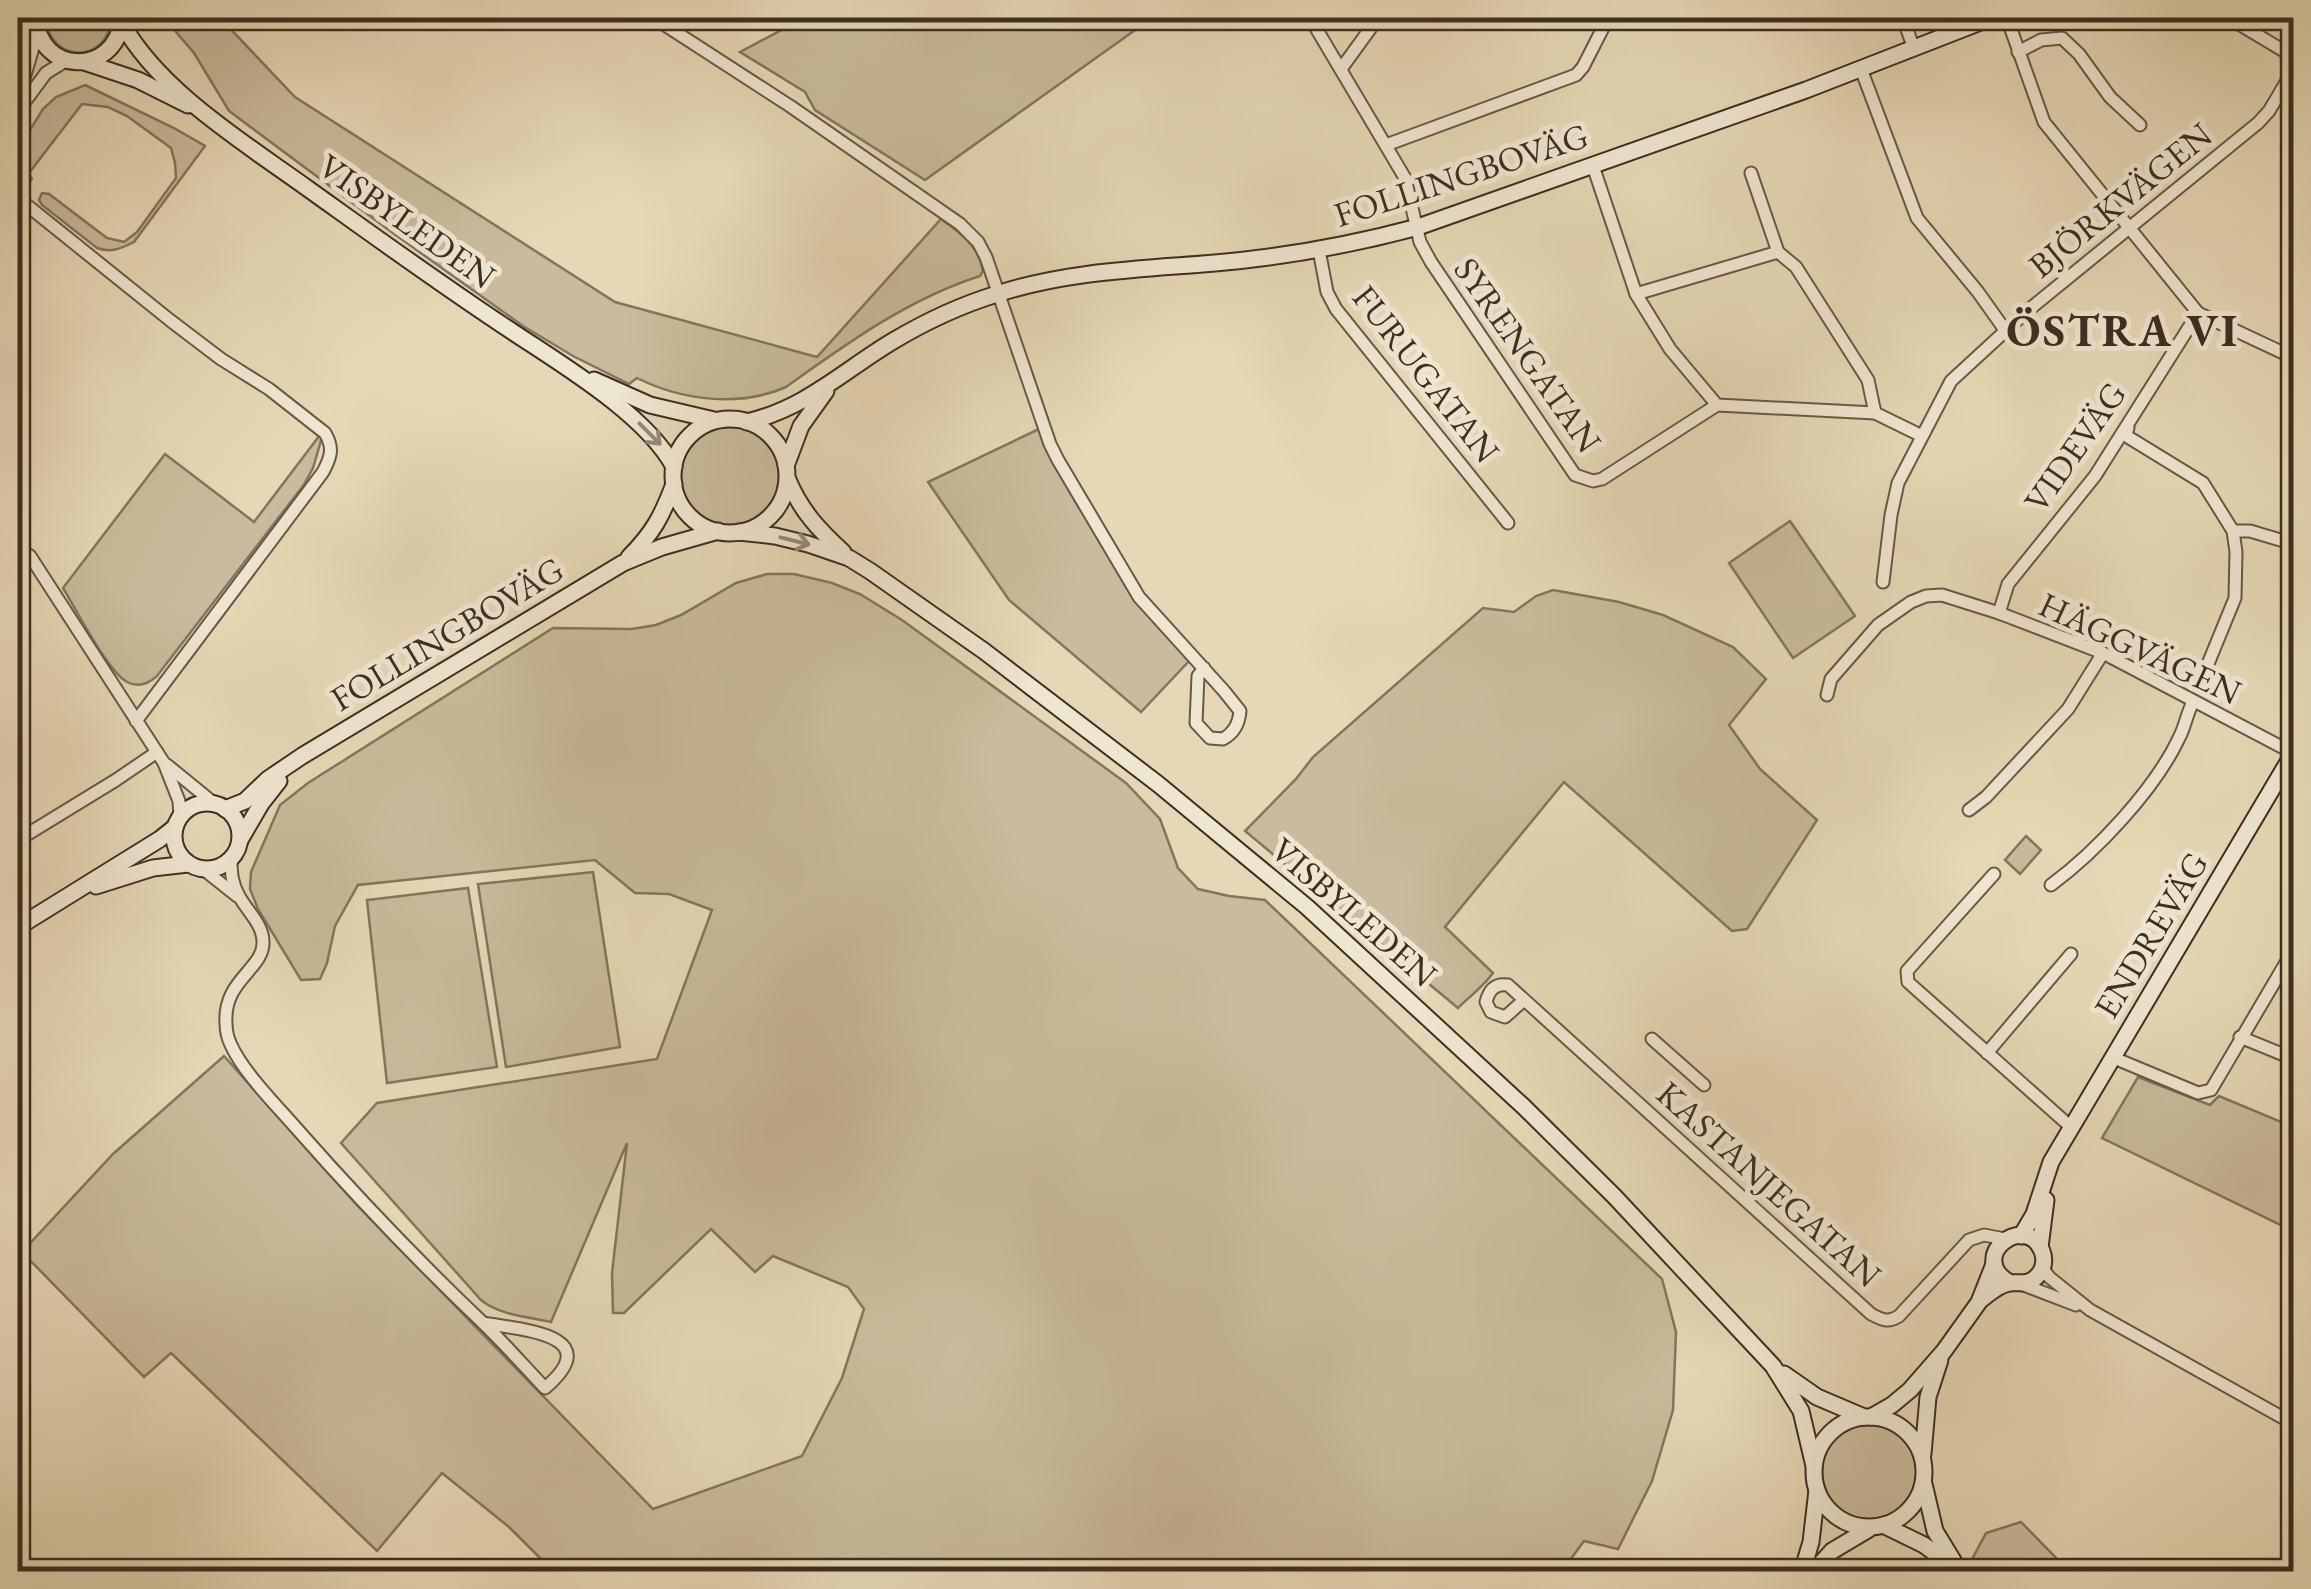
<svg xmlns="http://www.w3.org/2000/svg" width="2311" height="1589" viewBox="0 0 2311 1589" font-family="'EB Garamond',serif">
	<rect width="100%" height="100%" fill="#e6d8b6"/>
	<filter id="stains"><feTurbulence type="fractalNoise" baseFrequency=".002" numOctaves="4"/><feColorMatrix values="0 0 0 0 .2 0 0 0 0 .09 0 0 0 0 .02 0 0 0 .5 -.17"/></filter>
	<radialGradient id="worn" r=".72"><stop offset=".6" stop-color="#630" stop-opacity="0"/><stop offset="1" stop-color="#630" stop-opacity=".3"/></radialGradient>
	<!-- green -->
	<g fill="#c9bb9c" stroke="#83755e" stroke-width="2.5">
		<path d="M46,18H111C109,64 49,64 46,18Z"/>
		<path d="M164,18H220L295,97L615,302L817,357L941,219C961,233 979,246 983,271L980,276C908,299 846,344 786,387C739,408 681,400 637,378L629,384L573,356L523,326L393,233L229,111L194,53Z"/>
		<path d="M804,18H1152L925,180L815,110L805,92L740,52Z"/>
		<path d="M85,85L174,128L205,146L134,242C120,249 111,253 97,248L42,205L39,200L42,193L49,194L107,238L124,242L137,232L176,178L175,163L171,148L127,116L108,107L82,104L29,173L32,179L25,189L18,188V149L43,109L56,97Z"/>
		<circle cx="730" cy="476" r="49"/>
		<path d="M1039,429L1138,603L1190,660L1141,712L1009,600L928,482Z"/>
		<path d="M320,435L322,437L313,468L303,486L157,676C148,684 138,688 127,682C108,672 76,609 63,588L165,454L254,522Z"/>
		<path d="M1790,521L1855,616L1793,658L1729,563Z"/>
		<path d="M767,574H794L832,583L860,594L902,620L1126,783L1160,819L1178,868L1198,889L1229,896L1265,900L1662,1279L1676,1332L1673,1410L1652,1481L1618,1549L1584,1541L1562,1571H553L509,1527L442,1473L377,1551L171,1353L144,1377L22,1252L113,1154L224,1056L357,1205L653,1509L802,1456L842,1378L864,1309L848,1287L773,1256L755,1272L711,1229L624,1313H613L612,1273L627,1143L551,1322C528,1317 499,1315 481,1300L341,1143L377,1103L657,1059L712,910L669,894L635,893L595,860L358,885L335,926L327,963L320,979L301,980L258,909L250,889L251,872L280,805L308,783L553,628L632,629L656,625L681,615L736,583Z"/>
		<path d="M1553,590L1619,602L1663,615L1733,647L1766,679L1729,725L1760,769L1817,820L1747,929L1732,931L1564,782L1445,927L1493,973C1483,987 1470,996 1458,1008L1245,831L1296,779L1313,757L1483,608L1514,612L1536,596Z"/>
		<path d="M2026,836L2041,850L2020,874L2005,860Z"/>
		<path d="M593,872L620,1047L506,1067L478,884Z"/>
		<path d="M468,888L497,1067L387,1083L367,900Z"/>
		<path d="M2138,1077L2210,1105L2219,1096L2293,1127V1231L2102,1138Z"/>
		<circle cx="1870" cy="1472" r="48"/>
		<path d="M2021,1522L2069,1571H1978L1970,1563L1986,1533Z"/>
	</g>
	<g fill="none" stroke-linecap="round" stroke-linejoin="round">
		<defs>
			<g id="street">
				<path d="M654,18L790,106L960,224L978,242L986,257L1050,444L1058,460L1139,597L1224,691L1240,711C1239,724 1234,733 1223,739L1210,738L1196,723L1198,676L1204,668"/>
				<path d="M1310,18L1405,178L1420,242L1431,262L1575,475L1593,481L1602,479L1717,405"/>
				<path d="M1903,18L1914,49"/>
				<path d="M2007,18L2044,122L2198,313L2294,358"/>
				<path d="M2229,18L2294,57"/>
				<path d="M2018,52L2041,40L2062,38L2079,54L2110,97L2140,125"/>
				<path d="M1341,69L1378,18"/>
				<path d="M1861,69L1917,218L1978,292L2005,330"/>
				<path d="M18,99L38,31"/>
				<path d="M18,111L46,73L67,60"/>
				<path d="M1386,145L1576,75L1583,67L1608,18"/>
				<path d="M1593,166L1636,294L1670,349L1717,405L1875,413L1922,436"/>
				<path d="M1751,173L1778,252L1796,267L1868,380L1875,413"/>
				<path d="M18,198L171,321L221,359L269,389L325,433C334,448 331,457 323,472L136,721"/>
				<path d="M1319,250L1327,292L1336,309L1508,523"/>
				<path d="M1636,294L1778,252"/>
				<path d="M2128,428L2126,434L2128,437L2203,483L2233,531L2236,552L2235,598L2201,681"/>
				<path d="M2233,531H2250L2294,544"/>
				<path d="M18,548L30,556L164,763L179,801L180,818"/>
				<path d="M1883,582L1891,515L1898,483L1951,381L2026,312L2258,123L2269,111L2294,69"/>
				<path d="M1999,613L2008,584L2095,476L2198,313"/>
				<path d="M1827,695L1831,679L1878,625L1911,602L1926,596L1942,595L1999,613L2103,653L2293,753"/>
				<path d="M167,765L216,805"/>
				<path d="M1969,810L1986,797L2068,709L2103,653"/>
				<path d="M18,840L116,780L157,752"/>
				<path d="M231,859C231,873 232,884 239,896C247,911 263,924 263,942C264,969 223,980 226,1023C226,1029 228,1039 231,1045C243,1072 277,1106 297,1129C356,1196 417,1260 482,1322C504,1343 524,1366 545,1388C607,1335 524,1330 483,1323"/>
				<path d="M203,869L237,896"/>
				<path d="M1994,874L1907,971L1908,982L2072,1128"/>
				<path d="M2051,885C2097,851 2155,789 2179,738C2185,727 2187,713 2193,702"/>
				<path d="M1524,1000L1505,1017L1491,1012L1486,1002C1489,990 1495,983 1508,985L1871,1314C1882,1320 1888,1323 1899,1316L1969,1240L1984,1235L2005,1239"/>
				<path d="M2240,1037L2294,1059"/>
				<path d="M1652,1039L1704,1085"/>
				<path d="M1987,1053L2071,954"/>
				<path d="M2114,1058L2198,1093L2211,1090L2294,949"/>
				<path d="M2042,1267L2049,1277L2090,1310L2294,1424"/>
				<path d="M2021,1284L2076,1305"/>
			</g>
			<g id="secondary">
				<path d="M36,18C39,75 115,77 122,20"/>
				<path d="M122,23C158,90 246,144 307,188C377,238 447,289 519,336C566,367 648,417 674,467"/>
				<path d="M84,62L138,80L188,105"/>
				<path d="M594,380L650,405L714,420"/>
				<circle cx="730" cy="476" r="57"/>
				<path d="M747,422C806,408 843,371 893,341C925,322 961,305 997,294C1067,271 1142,269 1215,263C1284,257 1351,245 1418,227L1806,90L1991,18"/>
				<path d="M786,466L801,426L826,391"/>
				<path d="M788,480C801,511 819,530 843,552"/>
				<path d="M739,532L775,536L808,544L849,558L870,571L984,651L1158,784L1307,907L1524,1107L1614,1196L1773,1366L1801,1411L1814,1466"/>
				<path d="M629,557C653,533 662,516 674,484"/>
				<circle cx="207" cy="836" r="33"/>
				<path d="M225,809L245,801L268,779L302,756L623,563L662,547L718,531"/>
				<path d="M240,840L261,804L279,781"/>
				<path d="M96,886L153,868L188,864"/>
				<path d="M18,927L160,839L175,827"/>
				<path d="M2021,1236L2034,1214L2051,1162L2294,752"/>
				<path d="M2040,1247L2046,1200"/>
				<path d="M1982,1299C1990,1293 1999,1284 2010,1283C2021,1282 2030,1286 2039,1274C2044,1268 2045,1259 2042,1251C2026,1211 1965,1257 2010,1283"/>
				<path d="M1784,1374L1817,1397L1864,1417"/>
				<path d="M1871,1417L1892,1405L1910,1390L1944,1351L1979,1302L1994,1264"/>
				<circle cx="1869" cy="1472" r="55"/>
				<path d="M1923,1454L1928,1397L1940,1360"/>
				<path d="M1924,1484L1935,1531L1960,1572"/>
				<path d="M1883,1525L1924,1545L1948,1563"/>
				<path d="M1802,1572L1811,1542L1817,1490"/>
				<path d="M1813,1572L1832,1551L1869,1529"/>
			</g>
		</defs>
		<!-- street casing -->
		<use href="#street" stroke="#675946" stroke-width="15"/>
		<!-- secondary casing -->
		<use href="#secondary" stroke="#3d2f20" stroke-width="19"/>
		<!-- street -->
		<use href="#street" stroke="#efe6d0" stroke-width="11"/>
		<!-- secondary -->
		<use href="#secondary" stroke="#efe6d0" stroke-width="15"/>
	</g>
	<!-- one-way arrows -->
	<defs><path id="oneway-shaft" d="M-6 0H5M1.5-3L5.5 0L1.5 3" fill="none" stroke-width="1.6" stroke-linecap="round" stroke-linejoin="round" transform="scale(2.5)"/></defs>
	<g stroke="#968a78">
		<use href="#oneway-shaft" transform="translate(650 434) rotate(45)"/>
		<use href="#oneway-shaft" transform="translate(795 541) rotate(14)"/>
	</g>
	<g text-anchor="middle" stroke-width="10" stroke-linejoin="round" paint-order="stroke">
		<!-- street labels -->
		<g font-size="35" fill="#3d2f20" stroke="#efe6d0">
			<text transform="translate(1461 175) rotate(-18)" y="12">FOLLINGBOVÄG</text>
			<text transform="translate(2120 200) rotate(-39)" y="12">BJÖRKVÄGEN</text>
			<text transform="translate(407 221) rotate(35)" y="12">VISBYLEDEN</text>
			<text transform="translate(1528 355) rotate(55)" y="12">SYRENGATAN</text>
			<text transform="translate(1426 374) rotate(52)" y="12">FURUGATAN</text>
			<text transform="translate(2075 447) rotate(-55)" y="12">VIDEVÄG</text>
			<text transform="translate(447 634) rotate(-31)" y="12">FOLLINGBOVÄG</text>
			<text transform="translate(2140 648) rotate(25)" y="12">HÄGGVÄGEN</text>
			<text transform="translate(1354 912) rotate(41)" y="12">VISBYLEDEN</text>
			<text transform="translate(2151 935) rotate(-59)" y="12">ENDREVÄG</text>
			<text transform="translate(1769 1184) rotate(42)" y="12">KASTANJEGATAN</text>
		</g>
		<!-- district labels -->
		<g font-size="45" font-weight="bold" letter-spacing="2.5" fill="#3d2f20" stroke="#efe6d0">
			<text x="2123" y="346">ÖSTRA VI</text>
		</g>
	</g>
	<!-- margin -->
	<rect width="2311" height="1589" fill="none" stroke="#e6d8b6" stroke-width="60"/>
	<rect x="20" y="20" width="2271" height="1549" fill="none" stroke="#3d2f20" stroke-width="5"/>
	<rect x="30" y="30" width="2251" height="1529" fill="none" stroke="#3d2f20" stroke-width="2.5"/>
	<rect width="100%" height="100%" filter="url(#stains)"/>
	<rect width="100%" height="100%" fill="url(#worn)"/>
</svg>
